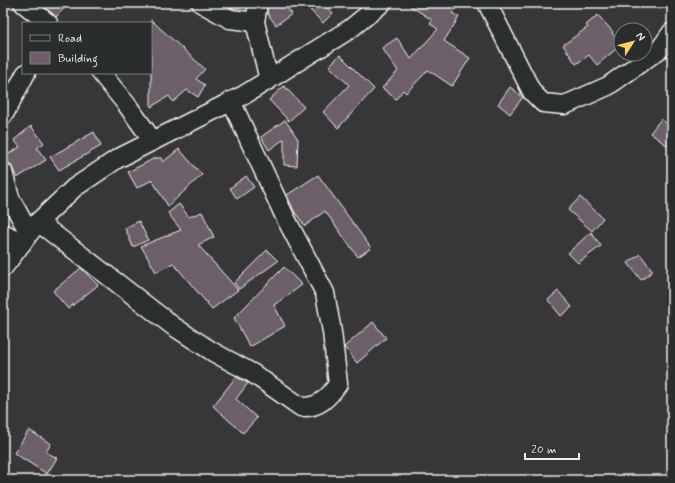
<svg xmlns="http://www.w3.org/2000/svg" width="675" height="483" viewBox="0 0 675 483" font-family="Mynerve,sans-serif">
	<rect width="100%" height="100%" fill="#37373a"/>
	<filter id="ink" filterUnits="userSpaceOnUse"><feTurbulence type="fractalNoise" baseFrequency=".025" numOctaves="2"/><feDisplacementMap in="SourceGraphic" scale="8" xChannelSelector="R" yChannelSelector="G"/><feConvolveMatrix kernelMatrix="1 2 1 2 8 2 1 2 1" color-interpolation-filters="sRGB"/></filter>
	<g filter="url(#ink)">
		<!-- building -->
		<g fill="#6d5e6a" stroke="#f4f1e8">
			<path d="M40,3H69L56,17Z"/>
			<path d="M268,3H283L292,14L276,25L267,13Z"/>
			<path d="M317,3H322L333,13L323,23L310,10Z"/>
			<path d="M406,3H461L452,13L459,17L444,41L470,58L452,86L428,70L406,93L403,90L396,99L382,88L398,71L382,48L397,38L411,59L438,29L430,24L432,20Z"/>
			<path d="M598,15L613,32L612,33L621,45L597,65L589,55L576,64L563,45L588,27L586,25Z"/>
			<path d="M151,20L205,69L196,79L205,85L198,97L187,90L173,102L169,96L151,107Z"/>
			<path d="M340,55L374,89L338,128L323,112L349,85L329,66Z"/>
			<path d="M284,86L304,107L289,121L269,100Z"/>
			<path d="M510,87L523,97L510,114L498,104Z"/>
			<path d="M661,119L672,128V149L650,133Z"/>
			<path d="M285,120L298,139L297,166L284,165V139L269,150L261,137Z"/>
			<path d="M31,126L44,143L37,148L46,160L17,178L11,165L4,157L20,147L14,140Z"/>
			<path d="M94,132L101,146L59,170L50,157Z"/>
			<path d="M179,149L202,175L168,206L152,180L137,188L128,172L155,158H161L163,162Z"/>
			<path d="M318,175L371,248L358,257L325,211L305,226L294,211L287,195Z"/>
			<path d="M246,176L254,187L237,199L230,188Z"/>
			<path d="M580,197L603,218L592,231L568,210Z"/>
			<path d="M179,204L189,217L202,212L214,237L198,245L238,290L212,309L173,263L156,272L141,246L181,230L168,213Z"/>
			<path d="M139,221L148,240L133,247L125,228Z"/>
			<path d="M591,232L601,246L578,263L568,253Z"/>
			<path d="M267,250L278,261L239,289L234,283Z"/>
			<path d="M640,254L653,271L641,280L628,263Z"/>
			<path d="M284,267L302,285L274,305L285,326L250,347L234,318Z"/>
			<path d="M81,268L98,285L68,309L53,291Z"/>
			<path d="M558,291L572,307L561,316L548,300Z"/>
			<path d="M373,322L386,338L357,363L344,347Z"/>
			<path d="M236,377L248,383L236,399L257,418L243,433L213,406Z"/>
			<path d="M29,430L51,444L46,452L57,458L47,474L14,453Z"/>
		</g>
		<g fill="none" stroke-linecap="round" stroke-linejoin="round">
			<defs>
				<g id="minor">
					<path d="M23,3L48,23"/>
					<path d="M201,3L230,19L255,22"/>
					<path d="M258,3L255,22L269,80"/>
					<path d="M487,3L532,92L543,103L565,105L608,86L660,49L672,32"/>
					<path d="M101,73L127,105L153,141"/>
					<path d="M3,116L26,73"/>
					<path d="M3,172L10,198L29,233"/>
					<path d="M38,222L173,326L213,352L252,373L301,407C319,408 328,398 338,384L332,332L325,293L285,217L231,101"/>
					<path d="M3,233L22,243"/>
					<path d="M3,268L38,222L74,188L117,159L244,95L350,29L382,3"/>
				</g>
			</defs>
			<!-- minor casing -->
			<use href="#minor" stroke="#f4f1e8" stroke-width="21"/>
			<!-- minor -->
			<use href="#minor" stroke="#2a2d2e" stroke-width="18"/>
		</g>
	</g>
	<!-- margin -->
	<rect width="675" height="483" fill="none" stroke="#2a2d2e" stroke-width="16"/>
	<rect x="8" y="8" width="659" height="467" fill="none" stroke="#f4f1e8" stroke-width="1.5" filter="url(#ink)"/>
	<!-- legend -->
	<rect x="22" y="22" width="130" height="52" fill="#2a2d2e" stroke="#7b7b78"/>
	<rect x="30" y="35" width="20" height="6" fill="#2a2d2e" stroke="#7b7b78"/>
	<text x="58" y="42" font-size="12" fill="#f4f1e8">Road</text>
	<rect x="30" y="52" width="20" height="12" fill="#6d5e6a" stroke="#7b7b78"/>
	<text x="58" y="62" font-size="12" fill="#f4f1e8">Building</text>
	<!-- north arrow -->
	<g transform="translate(633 42) rotate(54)"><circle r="19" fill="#2a2d2e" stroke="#7b7b78"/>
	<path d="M0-3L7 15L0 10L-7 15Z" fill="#ffd166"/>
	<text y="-6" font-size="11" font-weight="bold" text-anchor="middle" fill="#f4f1e8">N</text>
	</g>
	<!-- scale -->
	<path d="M525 453v6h54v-6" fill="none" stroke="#f4f1e8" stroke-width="2"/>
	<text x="531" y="453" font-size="12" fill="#f4f1e8" stroke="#2a2d2e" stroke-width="3" paint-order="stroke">20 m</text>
</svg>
